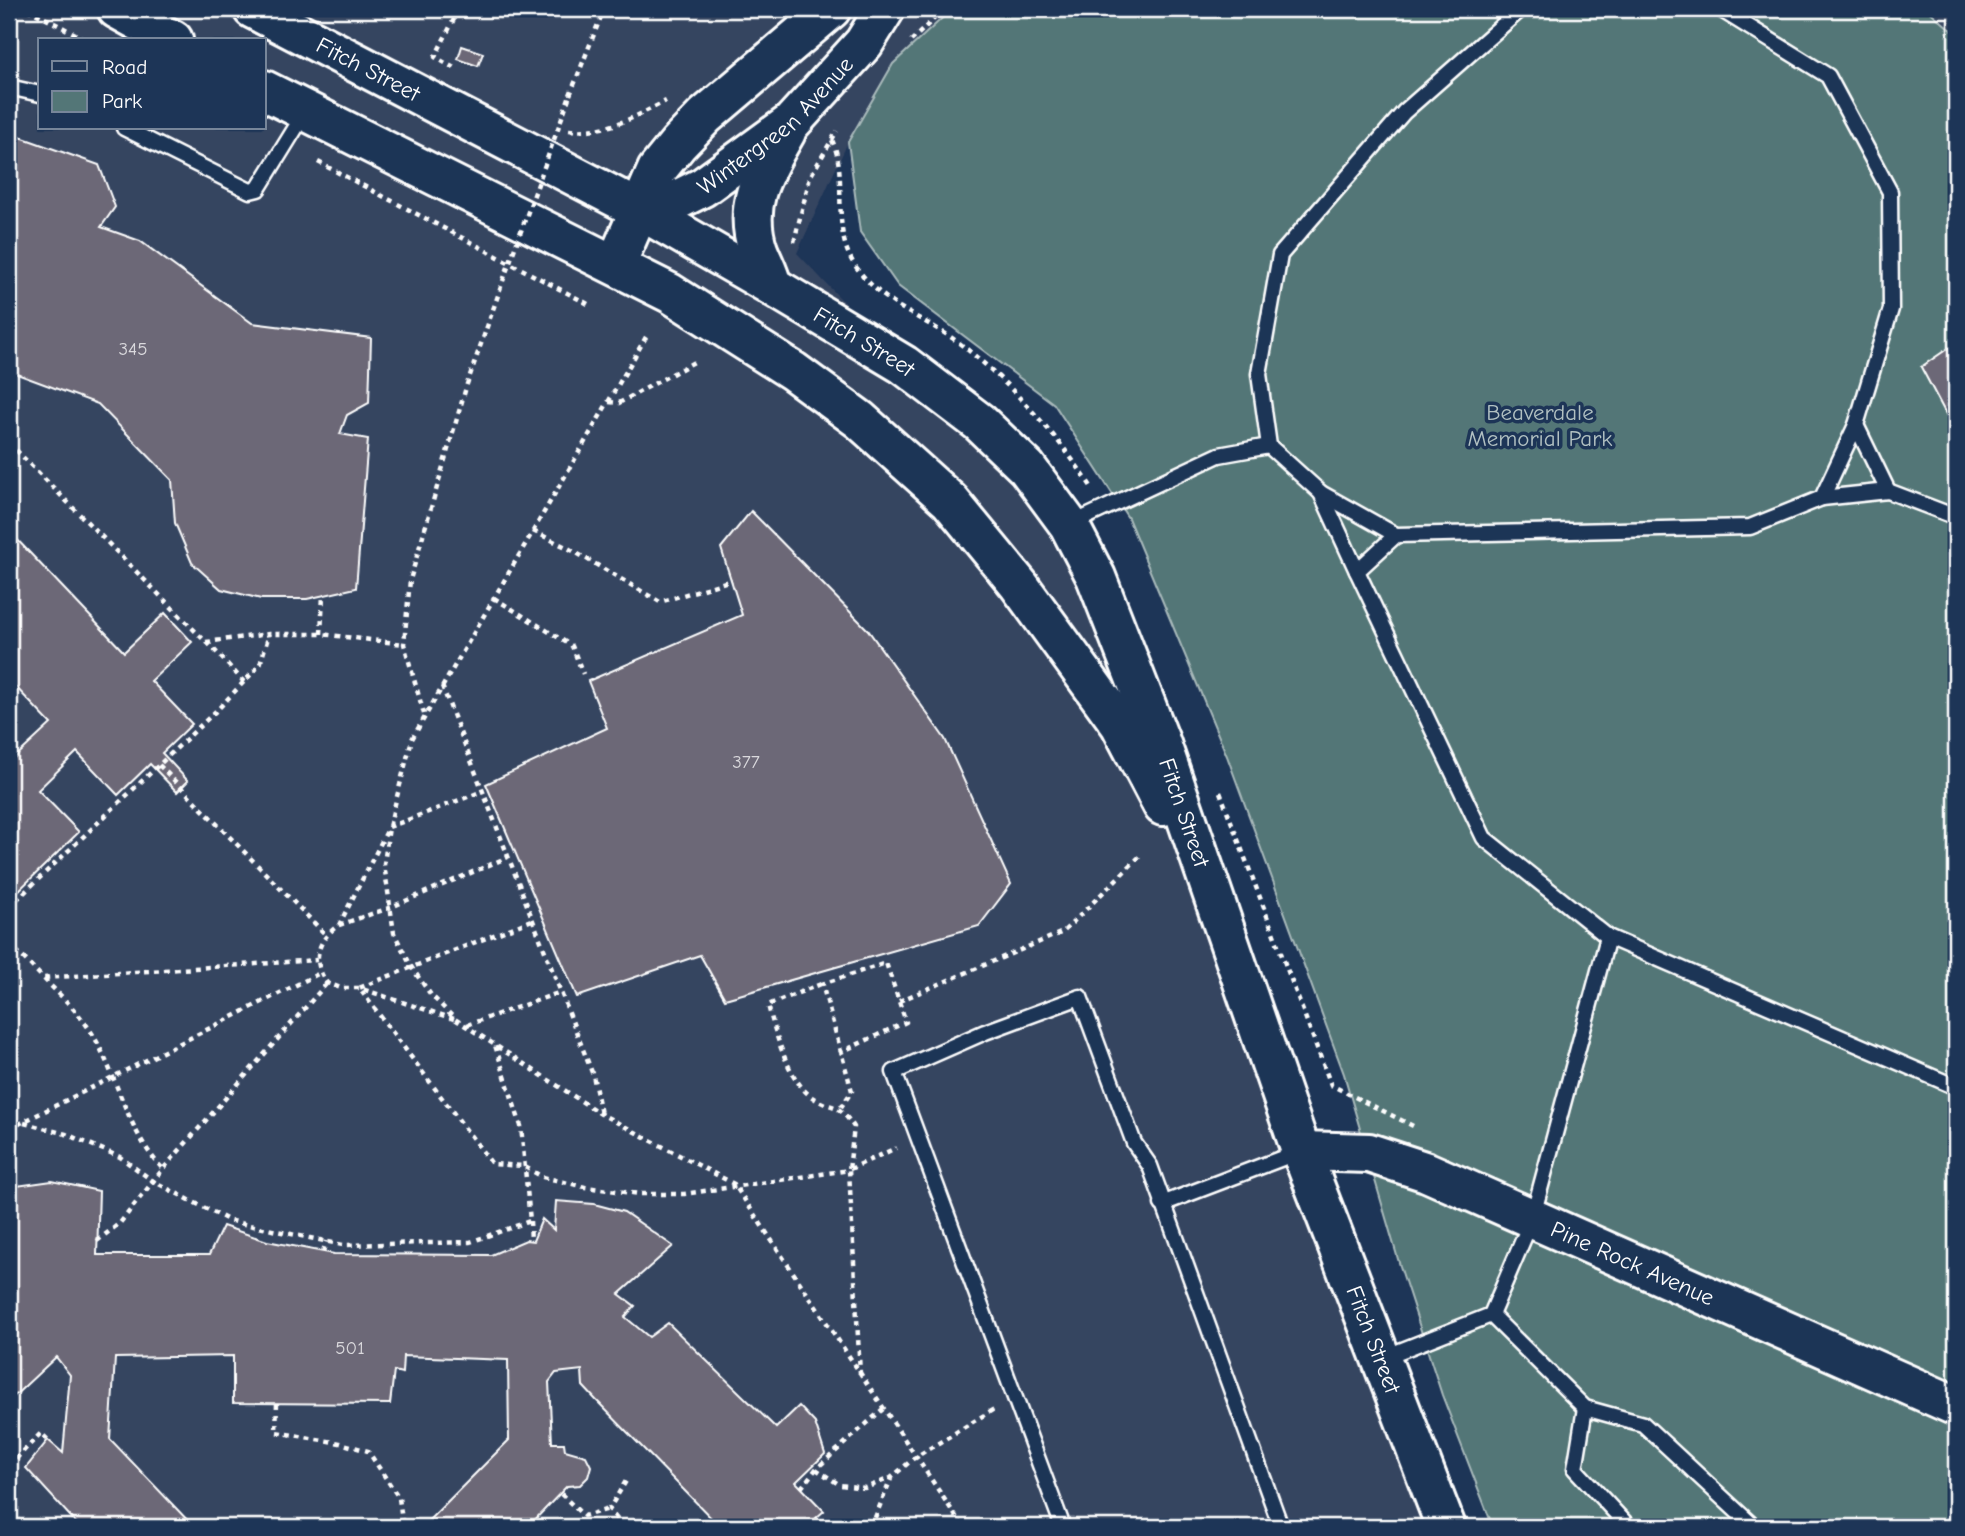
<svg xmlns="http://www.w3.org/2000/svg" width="1965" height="1536" viewBox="0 0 1965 1536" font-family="'Comic Neue',sans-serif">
	<rect width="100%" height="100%" fill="#1d3557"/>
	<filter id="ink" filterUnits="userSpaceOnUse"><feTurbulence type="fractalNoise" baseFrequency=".0143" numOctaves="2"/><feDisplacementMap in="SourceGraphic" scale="14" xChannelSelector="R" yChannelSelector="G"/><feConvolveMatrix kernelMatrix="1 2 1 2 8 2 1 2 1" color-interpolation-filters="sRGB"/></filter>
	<g filter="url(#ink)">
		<!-- built -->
		<g fill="#354461" fill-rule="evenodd">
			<path d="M9,9H952L893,64L848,142L797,253L904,365L1069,525L1445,1527H9ZM40,40H264V128H40Z"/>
			<path d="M1927,9H1956V34Z"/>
		</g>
		<!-- green -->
		<path fill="#537677" stroke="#a9babb" stroke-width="2" d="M952,9H1927L1956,34V1527H1493L1442,1395L1400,1266L1344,1074L1227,756L1128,518L1054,404L898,286L860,232L848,142L893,64Z"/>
		<!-- building -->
		<g fill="#6c6877" stroke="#fff" stroke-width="2">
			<path d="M462,46L483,53L478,66L458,59Z"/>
			<path d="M9,133L99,165L115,207L101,227L140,241L252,323L371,338L369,403L347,415L340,434L368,439L356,588L307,599H261L221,589L192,563L175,523L172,480L98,404L9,371Z"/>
			<path d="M1956,343V433L1921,367Z"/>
			<path d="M751,511L868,630L945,739L1011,884L979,926L725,999L700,955L577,997L486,784L607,728L588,681L742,615L721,548Z"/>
			<path d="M9,531L124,652L165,613L192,642L151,681L192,724L162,753L188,781L177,792L150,764L118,795L77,752L38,790L79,832L14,895L9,889V758L11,761L51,724L11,682L9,684Z"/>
			<path d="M52,1181L99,1191L97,1255H209L223,1226L267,1241L334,1254L491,1255L526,1240L533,1241L542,1219L554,1230L556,1201L594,1204L624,1212L673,1246L619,1294L635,1306L625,1317L649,1337L668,1323L776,1428L799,1406L815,1423L825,1454L796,1482L824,1511L816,1518L823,1523L819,1527H720L596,1400L583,1386L582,1370L556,1373L549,1382L552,1443H564L565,1450L586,1456L591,1466L588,1477L580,1485L567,1486L528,1527H422L509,1440L508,1360L403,1356L402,1373L394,1371L390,1404L233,1403V1356L115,1358L110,1439L194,1527H80L26,1468L48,1440L63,1453L70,1375L56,1357L9,1401V1187Z"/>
		</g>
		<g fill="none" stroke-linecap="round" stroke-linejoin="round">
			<defs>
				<g id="lane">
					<path d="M1521,9L1404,112L1280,255L1259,374L1269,446L1321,493L1396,535L1750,527L1822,498L1856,425L1891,309L1890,192L1828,76L1720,9"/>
					<path d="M9,87L40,94"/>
					<path d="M124,128L250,191L258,189L306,111"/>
					<path d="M1856,425L1888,491"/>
					<path d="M1321,493L1357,571"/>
					<path d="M1822,498L1888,491L1956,517"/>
					<path d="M1069,525L1219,455L1269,446"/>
					<path d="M1396,535L1357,571L1484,838L1608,937L1956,1087"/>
					<path d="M1162,1204L1301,1151"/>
					<path d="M1491,1315L1585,1408L1643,1424L1754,1527"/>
					<path d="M1382,1358L1491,1315L1532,1219L1608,937"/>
					<path d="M1585,1408L1575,1469L1629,1527"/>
					<path d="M1063,1527L894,1072L985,1032L1080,997L1134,1143L1150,1166L1281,1527"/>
				</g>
				<g id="secondary">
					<path d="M117,9L173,40"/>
					<path id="s1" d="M253,9L642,211L772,286L904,365L979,422L1027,468L1069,525L1096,577L1160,741L1301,1151L1446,1527"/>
					<path d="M264,90L670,293L793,371L860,420L950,501L1019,585L1120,724L1163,806"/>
					<path id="s2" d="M642,211L671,203L703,187L791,123L864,43L885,9"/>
					<path d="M616,264L657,170L678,144L705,116L831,9"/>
					<path d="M772,286C769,273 763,263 758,250C742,203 764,171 786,132"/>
					<path id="s3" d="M1301,1151L1369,1153L1427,1172L1956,1406"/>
				</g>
			</defs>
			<!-- lane casing -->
			<use href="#lane" stroke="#fff" stroke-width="19"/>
			<!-- secondary casing -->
			<use href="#secondary" stroke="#fff" stroke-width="44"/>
			<!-- path -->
			<g stroke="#fff" stroke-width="4.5" stroke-dasharray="5 5" stroke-linecap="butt">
				<path d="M27,9L87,40"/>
				<path d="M911,41L944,9"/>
				<path d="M454,68L435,57L459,9"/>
				<path d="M570,95L604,9"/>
				<path d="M569,130C607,133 633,118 666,101"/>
				<path d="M832,140C849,177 830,227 854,264C886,310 923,315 963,346C1010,383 1060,438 1092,488"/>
				<path d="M318,162L590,305"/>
				<path d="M794,242L810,177L837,131"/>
				<path d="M646,337L412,739L389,827L384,864L394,933L412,968L431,995L455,1019L601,1114L734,1184L963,1527"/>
				<path d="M609,402L619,403L694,362"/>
				<path d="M9,443L206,642L269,634H321L404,644"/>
				<path d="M533,531L568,548L660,602L732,580"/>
				<path d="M494,598L572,646L583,674"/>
				<path d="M321,634L323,595"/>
				<path d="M207,642L244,682"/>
				<path d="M442,686L593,1075L601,1114"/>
				<path d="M424,714L404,644L410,580L467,384L503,281"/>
				<path d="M159,765L325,934"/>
				<path d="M1220,792L1331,1085L1415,1127"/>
				<path d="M9,907L218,709L260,665L269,634"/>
				<path d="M532,920L359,988L492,1164L523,1166L543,1177L585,1187L640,1194H684L849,1170L860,1374"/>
				<path d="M339,925L389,908L508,857"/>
				<path d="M9,943L43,978L317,960"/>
				<path d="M9,966L17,950"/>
				<path d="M44,979C63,998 83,1016 96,1040C119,1083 129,1134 163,1169"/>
				<path d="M821,984L768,1005C775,1032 788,1080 812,1097C834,1112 834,1098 854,1127L849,1170"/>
				<path d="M899,1001L1063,932L1141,855"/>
				<path d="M454,1019L359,988H341L327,983C311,960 317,940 339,925L389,827L483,791"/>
				<path d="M467,1025L561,992"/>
				<path d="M839,1053L906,1022L886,963L822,984L852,1091L841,1107"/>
				<path d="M24,1123L66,1134L120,1157L153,1181L228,1220L244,1224L343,1245L470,1242L530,1221L521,1126L494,1042"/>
				<path d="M9,1129L320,973"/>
				<path d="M850,1169L896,1148"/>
				<path d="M530,1221L531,1241"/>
				<path d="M97,1241L120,1223L163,1169L327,983"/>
				<path d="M323,1252L326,1241"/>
				<path d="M277,1403L276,1432L340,1443L368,1451L399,1498L403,1527"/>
				<path d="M9,1466L41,1433L48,1440"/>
				<path d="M816,1469L840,1485L865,1488L891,1478L914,1458L994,1409"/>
				<path d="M801,1488L816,1469L883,1409"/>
				<path d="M561,1494L584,1516L609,1509"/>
				<path d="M623,1527L609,1509L626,1481"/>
				<path d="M871,1527L891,1479"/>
			</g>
			<!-- lane -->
			<use href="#lane" stroke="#1d3557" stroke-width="14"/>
			<!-- secondary -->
			<use href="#secondary" stroke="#1d3557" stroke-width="38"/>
			<!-- path-bridge -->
			<path stroke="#fff" stroke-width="4.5" stroke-dasharray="5 5" stroke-linecap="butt" d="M503,281L570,95"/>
		</g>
	</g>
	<g text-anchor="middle" stroke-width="7" stroke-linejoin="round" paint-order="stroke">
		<!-- number labels -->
		<g font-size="19" fill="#dad9dd">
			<text x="133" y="355">345</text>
			<text x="746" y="768">377</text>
			<text x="350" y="1354">501</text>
		</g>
		<!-- street labels -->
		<g font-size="23" fill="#fff" stroke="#1d3557">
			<text dy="8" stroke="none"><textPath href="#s1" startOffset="130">Fitch Street</textPath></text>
			<text dy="8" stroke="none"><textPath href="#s2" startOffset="161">Wintergreen Avenue</textPath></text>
			<text dy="8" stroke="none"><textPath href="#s1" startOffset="696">Fitch Street</textPath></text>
			<text dy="8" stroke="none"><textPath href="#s1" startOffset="1284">Fitch Street</textPath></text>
			<text dy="8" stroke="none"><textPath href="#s3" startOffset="354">Pine Rock Avenue</textPath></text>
			<text dy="8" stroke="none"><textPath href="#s1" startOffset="1844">Fitch Street</textPath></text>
		</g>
		<!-- park labels -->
		<g font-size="23" fill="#b2c1c2" stroke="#1d3557">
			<text x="1540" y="420">Beaverdale<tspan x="1540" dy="26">Memorial Park</tspan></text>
		</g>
	</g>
	<!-- margin -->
	<rect width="1965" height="1536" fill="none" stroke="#1d3557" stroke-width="35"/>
	<rect x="18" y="18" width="1930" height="1501" fill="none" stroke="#fff" stroke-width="2.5" filter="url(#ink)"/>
	<!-- legend -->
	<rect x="38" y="38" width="228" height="91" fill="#1d3557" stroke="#77869a" stroke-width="2"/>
	<rect x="52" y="61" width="35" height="10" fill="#1d3557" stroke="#77869a" stroke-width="2"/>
	<text x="102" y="74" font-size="21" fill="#ffffff">Road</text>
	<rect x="52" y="91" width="35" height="21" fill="#537677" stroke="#77869a" stroke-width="2"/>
	<text x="102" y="108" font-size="21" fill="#ffffff">Park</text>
</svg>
